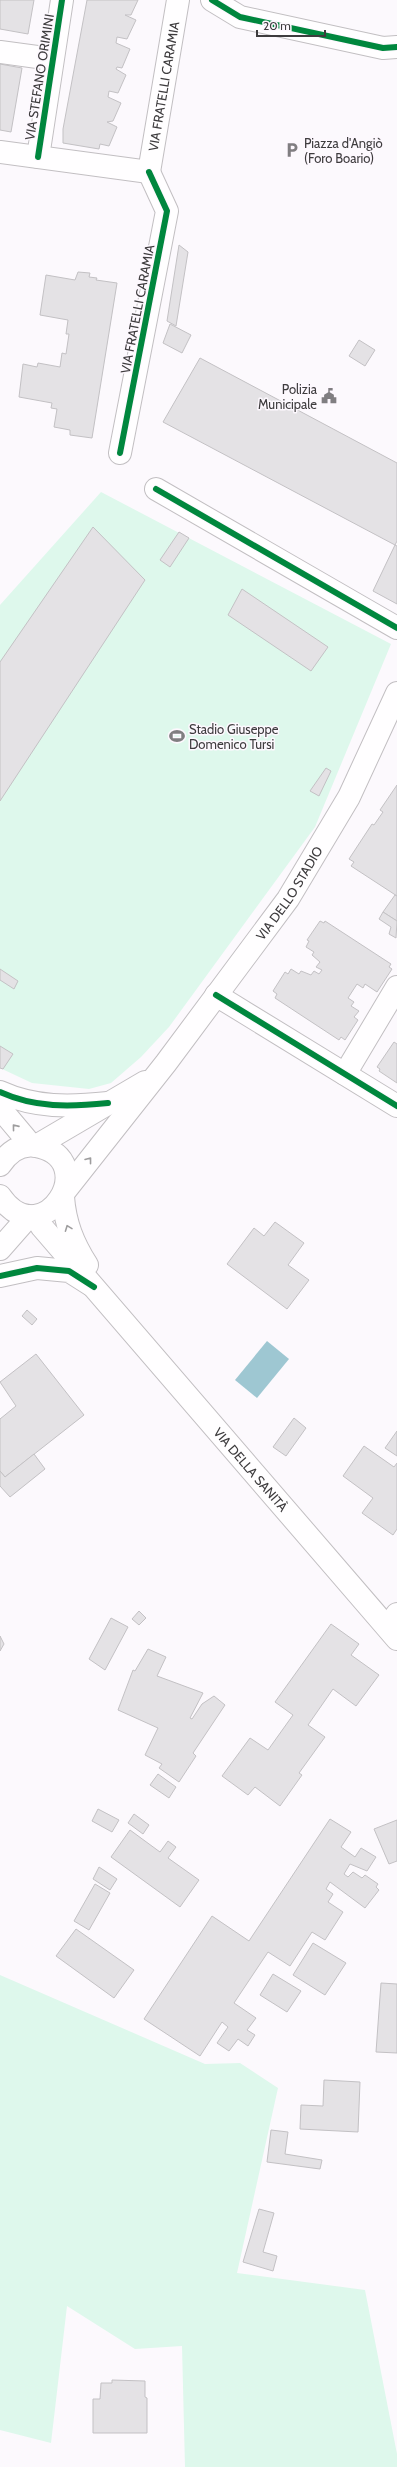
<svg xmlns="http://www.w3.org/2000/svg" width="397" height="2467" viewBox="0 0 397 2467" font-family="Cabin,sans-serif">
	<rect width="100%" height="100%" fill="#fcf9fd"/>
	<!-- green -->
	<g fill="#def8ec">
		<path d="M101,492L391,644L315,827L169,1027L141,1057L111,1083L89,1089L32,1083L0,1068V605Z"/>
		<path d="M0,1975L205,2064L240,2063L278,2088L237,2273L365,2290L397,2454V2467H185L182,2346L135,2349L67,2306L51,2443L0,2430Z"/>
	</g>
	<!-- water -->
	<path fill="#9ec7d2" d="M267,1341L289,1359L257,1398L235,1380Z"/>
	<!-- building -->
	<g fill="#e4e2e5" stroke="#c3c1c4">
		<path d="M0,0H34L28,34L0,29Z"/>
		<path d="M87,0H138L131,15H125L136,20L127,39L117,37L116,43L130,49L122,68L117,67L116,69L126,75L118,93L109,91L108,97L121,103L113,121L107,122L117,127L109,146L100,144L99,149L63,143V129Z"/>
		<path d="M0,64L22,68L11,132L0,130Z"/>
		<path d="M179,245L188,252L176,326L167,321Z"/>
		<path d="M78,272L90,273L89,277L97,278L96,280L117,283L92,438L70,435V430L54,427L57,409L51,408L52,403L19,397L23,364L37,367L38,363L60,367L62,353L66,354L69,334H66L68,320L40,315L46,275L75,280Z"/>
		<path d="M170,324L191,335L182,353L163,343Z"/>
		<path d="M359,340L375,350L365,366L349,356Z"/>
		<path d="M200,358L397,463V541L395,545L163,422Z"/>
		<path d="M93,527L145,580L0,801V662Z"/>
		<path d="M179,532L189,538L170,567L160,560Z"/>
		<path d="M395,545L397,546V604L373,591Z"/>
		<path d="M242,589L328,647L311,671L228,615Z"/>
		<path d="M326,768L331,771L319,796L310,791Z"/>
		<path d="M397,785V896L351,866L354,862L349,859L372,824L374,825L383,812L380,810Z"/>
		<path d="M395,895L397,896V921L383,912Z"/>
		<path d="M383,912L397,921L396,938L389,934L391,927L379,919Z"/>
		<path d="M320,921L324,923L325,921L391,964L389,967L392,969L377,992L365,984L363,988L357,984L348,998L354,1002L351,1006L359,1011L354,1017L358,1020L345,1040L341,1037L339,1040L275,998L277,994L273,991L285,972L288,974L291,969L299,974L301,971L311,975L314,971L319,974L322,970L316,967L320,962L312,955L314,952L306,947L309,941L307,940Z"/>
		<path d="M0,969L18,981L14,989L0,980Z"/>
		<path d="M394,1042L397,1044V1083L379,1071L380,1069L377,1067Z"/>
		<path d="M0,1046L13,1054L3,1069L0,1068Z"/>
		<path d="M275,1222L304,1243L288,1265L309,1280L287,1309L227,1264L254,1228L264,1236Z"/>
		<path d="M27,1310L37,1319L32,1325L22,1316Z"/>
		<path d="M36,1354L84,1415L5,1477L0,1471V1419L16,1406L0,1382Z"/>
		<path d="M294,1418L306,1428L286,1456L273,1447Z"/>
		<path d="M397,1431V1456L385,1448Z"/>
		<path d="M364,1446L394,1467L397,1463V1529L393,1535L362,1513L373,1498L343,1476Z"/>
		<path d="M34,1454L45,1469L10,1497L0,1486V1471L5,1477Z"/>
		<path d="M139,1611L146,1618L139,1625L132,1619Z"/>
		<path d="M111,1618L128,1627L105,1670L89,1659Z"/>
		<path d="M331,1624L359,1644L351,1655L379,1675L356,1706L333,1689L308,1725L325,1737L299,1773L302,1775L280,1806L255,1787L248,1795L222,1776L250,1738L268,1750L293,1715L275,1702Z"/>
		<path d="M0,1636L4,1644L0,1651Z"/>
		<path d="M148,1649L166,1657L157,1676L203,1693L190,1718L192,1719L202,1704L214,1696L225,1705L193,1753L196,1756L179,1782L159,1768L162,1764L145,1755L158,1728L118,1710L133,1670L135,1671Z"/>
		<path d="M158,1774L176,1787L169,1798L150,1785Z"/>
		<path d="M98,1809L119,1820L112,1832L92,1821Z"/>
		<path d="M134,1814L149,1825L143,1834L128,1823Z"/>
		<path d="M330,1819L351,1832L341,1847L355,1857L361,1848L376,1857L367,1871L350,1864L344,1874L348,1877L353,1872L362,1878L365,1875L378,1884L376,1887L379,1890L365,1908L330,1882L326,1889L333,1894L328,1902L343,1912L325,1940L312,1932L290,1966L268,1952L234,2003L256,2018L247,2030L255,2035L248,2046L238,2039L229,2051L217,2043L228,2027L222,2022L200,2056L144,2019L212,1916L249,1941Z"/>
		<path d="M397,1820V1861L389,1864L374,1829Z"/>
		<path d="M130,1830L160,1852L168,1841L176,1847L168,1858L199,1880L180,1907L111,1857Z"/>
		<path d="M99,1867L117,1879L110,1890L93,1879Z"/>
		<path d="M95,1884L110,1893L89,1930L74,1921Z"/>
		<path d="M76,1929L134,1970L114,1998L56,1956Z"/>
		<path d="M313,1943L346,1963L325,1995L293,1975Z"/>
		<path d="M273,1974L301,1991L287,2012L260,1995Z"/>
		<path d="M381,1983L397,1984V2053L376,2052Z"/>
		<path d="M324,2080L360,2082L358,2132L300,2129L301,2105L323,2106Z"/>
		<path d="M271,2130L288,2132L285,2154L322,2160L320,2169L267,2162Z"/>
		<path d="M259,2209L274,2213L263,2252L277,2256L273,2271L243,2262Z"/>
		<path d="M112,2380L145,2381V2397L147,2398V2433H93V2399H100L101,2383H112Z"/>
	</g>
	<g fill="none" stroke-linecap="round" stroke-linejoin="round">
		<defs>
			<g id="minor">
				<path d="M212,0L240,17L383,48L397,47"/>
				<path d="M0,52L52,59"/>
				<path d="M0,152L149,172"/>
				<path d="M38,157L62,0"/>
				<path id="s1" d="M149,172L178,0"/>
				<path d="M120,453L167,211L149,172"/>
				<path d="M156,489L397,628"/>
				<path d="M216,995L397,1106"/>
				<path d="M345,1074L397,987"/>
				<path d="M0,1092C35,1108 70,1107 108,1103"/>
				<path d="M0,1108L31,1145"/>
				<path d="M0,1276L37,1268L69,1271L91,1285"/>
				<path d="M388,1627L397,1614"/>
			</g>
			<g id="major">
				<path d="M36,1146L145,1082"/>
				<path d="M0,1165C8,1153 20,1143 36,1146C104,1159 43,1258 0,1196"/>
				<path id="s2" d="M65,1191L166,1063L288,899L349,797L397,693"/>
				<path d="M63,1197C65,1223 73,1243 87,1265"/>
				<path id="s3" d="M35,1216L42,1227L397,1639"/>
				<path d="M0,1249L29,1216"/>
			</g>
		</defs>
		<!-- minor casing -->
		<use href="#minor" stroke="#c2bfc2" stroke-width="24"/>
		<!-- major casing -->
		<use href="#major" stroke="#c2bfc2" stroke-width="24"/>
		<!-- minor -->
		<use href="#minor" stroke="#fffeff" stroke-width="22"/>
		<!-- major -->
		<use href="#major" stroke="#fffeff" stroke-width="22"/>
		<defs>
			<g id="cycleway">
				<path d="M212,0L240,17L383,48L397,47"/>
				<path d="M38,157L62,0"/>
				<path d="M120,453L167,211L149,172"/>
				<path d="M156,489L397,628"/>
				<path d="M216,995L397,1106"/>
				<path d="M0,1092C35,1108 70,1107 108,1103"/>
				<path d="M0,1276L37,1268L69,1271L94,1287"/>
			</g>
		</defs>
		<!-- cycleway casing -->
		<use href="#cycleway" stroke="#fdf8fe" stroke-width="8"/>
		<!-- cycleway -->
		<use href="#cycleway" stroke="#00873e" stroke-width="6"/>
	</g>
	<!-- one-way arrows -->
	<defs><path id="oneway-chevron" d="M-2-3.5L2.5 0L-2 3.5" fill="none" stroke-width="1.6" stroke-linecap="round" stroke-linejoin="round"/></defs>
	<g stroke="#9e9d9e">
		<use href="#oneway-chevron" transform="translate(15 1127) rotate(-129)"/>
		<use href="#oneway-chevron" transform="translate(89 1160) rotate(-52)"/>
		<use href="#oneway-chevron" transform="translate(68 1228) rotate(-111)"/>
	</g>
	<!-- icons -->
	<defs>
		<symbol id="parking-bare" viewBox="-9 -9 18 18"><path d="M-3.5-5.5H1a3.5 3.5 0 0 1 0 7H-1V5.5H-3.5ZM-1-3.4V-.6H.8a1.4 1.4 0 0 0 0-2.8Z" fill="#807e81" stroke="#fdf8fe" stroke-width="2.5" paint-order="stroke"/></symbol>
		<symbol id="civic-bare" viewBox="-9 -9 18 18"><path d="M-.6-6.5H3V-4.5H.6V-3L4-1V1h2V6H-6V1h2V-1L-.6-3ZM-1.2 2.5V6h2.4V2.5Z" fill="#807e81" stroke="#fdf8fe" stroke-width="2.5" paint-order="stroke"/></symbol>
		<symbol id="stadium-bare" viewBox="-9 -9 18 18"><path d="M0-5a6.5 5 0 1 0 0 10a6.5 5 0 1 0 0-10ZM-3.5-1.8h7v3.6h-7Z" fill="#807e81" stroke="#fdf8fe" stroke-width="2.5" paint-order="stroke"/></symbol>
	</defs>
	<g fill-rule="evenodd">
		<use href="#parking-bare" x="281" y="139" width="22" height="22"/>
		<use href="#civic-bare" x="318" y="385" width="22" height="22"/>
		<use href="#stadium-bare" x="166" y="725" width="22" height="22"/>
	</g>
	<g text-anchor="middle" stroke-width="3" stroke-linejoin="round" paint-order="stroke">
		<!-- street labels -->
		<g font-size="13" fill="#3e3c3e" stroke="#fdf8fe">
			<text transform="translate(39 77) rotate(-81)" y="5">VIA STEFANO ORIMINI</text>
			<text dy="5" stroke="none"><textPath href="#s1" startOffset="87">VIA FRATELLI CARAMIA</textPath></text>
			<text transform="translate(137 309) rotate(-79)" y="5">VIA FRATELLI CARAMIA</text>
			<text dy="5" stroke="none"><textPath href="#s2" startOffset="373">VIA DELLO STADIO</textPath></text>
			<text dy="5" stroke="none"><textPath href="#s3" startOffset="333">VIA DELLA SANITÀ</textPath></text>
		</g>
		<!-- poi labels -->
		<g font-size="13" fill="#3e3c3e" stroke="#fdf8fe" text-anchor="start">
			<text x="304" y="148">Piazza d'Angiò<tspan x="304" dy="15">(Foro Boario)</tspan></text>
			<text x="317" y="394" text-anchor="end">Polizia<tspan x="317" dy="15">Municipale</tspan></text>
			<text x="189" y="734">Stadio Giuseppe<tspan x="189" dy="15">Domenico Tursi</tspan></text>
		</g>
	</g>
	<!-- scale -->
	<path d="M257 30v6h68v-6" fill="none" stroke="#3e3c3e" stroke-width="2"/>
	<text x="263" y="30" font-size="12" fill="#3e3c3e" stroke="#fdf8fe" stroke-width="3" paint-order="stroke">20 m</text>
</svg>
